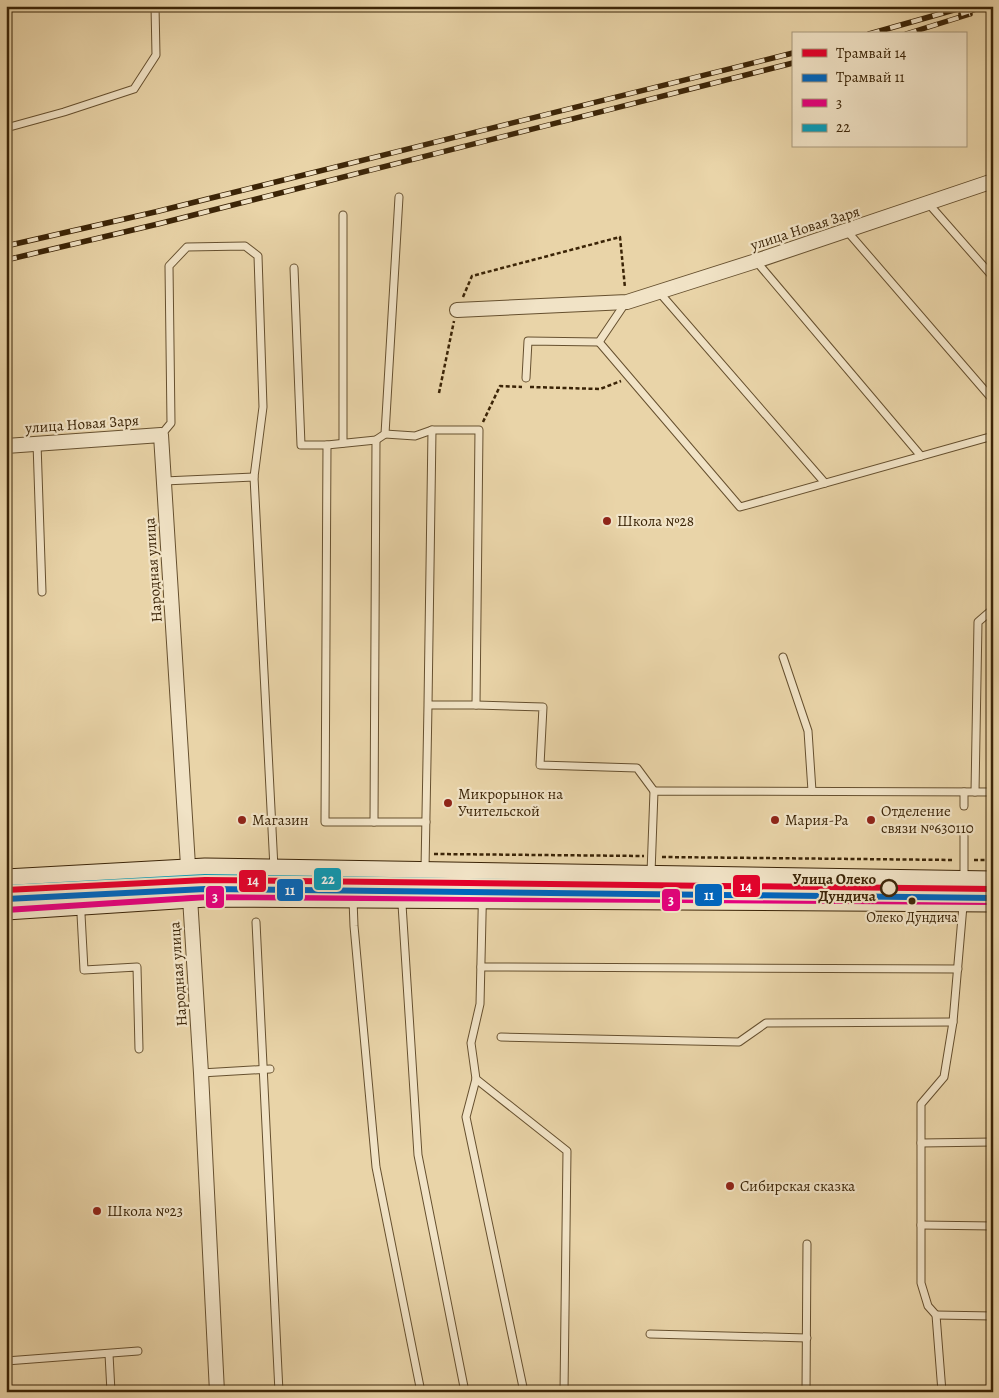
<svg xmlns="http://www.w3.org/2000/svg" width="999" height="1398" viewBox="0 0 999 1398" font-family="Alegreya,serif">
	<rect width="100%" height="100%" fill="#e9d4a8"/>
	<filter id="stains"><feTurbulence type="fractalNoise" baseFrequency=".004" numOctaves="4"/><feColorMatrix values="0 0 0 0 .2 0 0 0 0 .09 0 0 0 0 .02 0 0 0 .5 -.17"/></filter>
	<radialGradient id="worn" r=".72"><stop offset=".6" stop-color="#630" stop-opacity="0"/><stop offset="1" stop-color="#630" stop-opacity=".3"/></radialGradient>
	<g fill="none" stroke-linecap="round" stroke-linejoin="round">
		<defs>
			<g id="service">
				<path d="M6,128L64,112L134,89L156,55L155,6"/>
				<path d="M928,203L993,277"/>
				<path d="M847,231L993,400"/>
				<path d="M756,261L921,456"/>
				<path d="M294,268L301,445H327L325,822H426"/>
				<path d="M659,292L825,483"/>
				<path d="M599,342L740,507L993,436"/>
				<path d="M526,378L528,341L599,342L626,302"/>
				<path d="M385,434L415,436L432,430"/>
				<path d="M161,435L171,423L169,266L187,247L245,246L258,256L263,407L254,477"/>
				<path d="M37,443L42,592"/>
				<path d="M343,443V215"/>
				<path d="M327,445L376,440L385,434L399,197"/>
				<path d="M164,481L254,477L274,868"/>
				<path d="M783,657L808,731L812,791"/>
				<path d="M476,705L543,707L540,765L637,768L654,791"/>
				<path d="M964,792V806"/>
				<path d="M975,792L978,622L993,609"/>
				<path d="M374,822L376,440"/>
				<path d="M425,869L428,705H476L479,430H432L428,705"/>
				<path d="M352,873L354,926L376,1167L421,1392"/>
				<path d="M400,873L418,1155L465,1392"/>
				<path d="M483,873L480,1004L471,1043L476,1079L567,1151L564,1392"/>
				<path d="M651,873L654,791L993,792"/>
				<path d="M79,877L84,970L137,967L139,1049"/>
				<path d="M256,922L279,1392"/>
				<path d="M481,967L958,969"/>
				<path d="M501,1037L739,1042L766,1023L953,1022"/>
				<path d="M201,1073L270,1069"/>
				<path d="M476,1079L466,1117L524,1392"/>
				<path d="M921,1143L993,1142"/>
				<path d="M921,1225L993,1226"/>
				<path d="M936,1315L993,1316"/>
				<path d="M650,1334L807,1338"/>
				<path d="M109,1354L111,1392"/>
				<path d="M6,1361L138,1351"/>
				<path d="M806,1392L807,1244"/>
				<path d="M942,1392L936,1315L928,1306L921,1283V1104L944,1077L953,1022L964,894V830"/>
			</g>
			<g id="minor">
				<path d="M457,310L627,302L756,261L993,181"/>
				<path d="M6,446L161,435L201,1073L217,1392"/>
			</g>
			<g id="secondary">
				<path d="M6,879L205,868L993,881"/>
				<path d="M6,910L207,897L993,902"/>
			</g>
		</defs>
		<!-- service casing -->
		<use href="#service" stroke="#66502f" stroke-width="9"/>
		<!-- minor casing -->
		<use href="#minor" stroke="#66502f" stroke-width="16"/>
		<!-- secondary casing -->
		<use href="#secondary" stroke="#3b2407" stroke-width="21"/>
		<!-- path -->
		<g stroke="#3b2407" stroke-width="2.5" stroke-dasharray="4 2.5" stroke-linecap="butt">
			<path d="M463,297L472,276L620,237L625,288"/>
			<path d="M530,387L600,389L621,381"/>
			<path d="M439,393L454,321"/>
			<path d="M483,422L500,386L522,387"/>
			<path d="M434,854L644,856"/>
			<path d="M662,857L954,860"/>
			<path d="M974,860H993"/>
		</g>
		<!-- service -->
		<use href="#service" stroke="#f1e3c6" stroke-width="7"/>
		<!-- minor -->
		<use href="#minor" stroke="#f1e3c6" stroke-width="14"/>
		<!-- secondary -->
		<use href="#secondary" stroke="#f1e3c6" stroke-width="19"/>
		<defs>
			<g id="rail">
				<path d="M961,14L986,6"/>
				<path d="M869,34L968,6"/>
				<path d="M906,34L970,14"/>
				<path d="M6,246L155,212L793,53"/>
				<path d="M6,260L158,224L793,63"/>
			</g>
		</defs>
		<!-- rail casing -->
		<use href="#rail" stroke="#3b2407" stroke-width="5.5"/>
		<!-- rail -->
		<use href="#rail" stroke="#f1e3c6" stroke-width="4" stroke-dasharray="11" stroke-linecap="butt"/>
		<defs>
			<path id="bus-1" d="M6,910L207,897L993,902"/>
			<path id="bus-2" d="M6,888L205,877L993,890"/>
		</defs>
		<!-- bus-1 casing -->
		<use href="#bus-1" stroke="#f1e3c6" stroke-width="10"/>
		<!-- bus-2 casing -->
		<use href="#bus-2" stroke="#f1e3c6" stroke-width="10"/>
		<!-- bus-1 -->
		<use href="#bus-1" stroke="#e5007d" stroke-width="6"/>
		<!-- bus-2 -->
		<use href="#bus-2" stroke="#069cba" stroke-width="6"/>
		<defs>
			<path id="tram-1" d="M6,890L205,880L993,889"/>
			<path id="tram-2" d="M6,899L205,889L993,898"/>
		</defs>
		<!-- tram-1 casing -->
		<use href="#tram-1" stroke="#f1e3c6" stroke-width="10"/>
		<!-- tram-2 casing -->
		<use href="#tram-2" stroke="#f1e3c6" stroke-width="10"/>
		<!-- tram-1 -->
		<use href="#tram-1" stroke="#e4002b" stroke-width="6"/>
		<!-- tram-2 -->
		<use href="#tram-2" stroke="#0065bd" stroke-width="6"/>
	</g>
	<!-- markers -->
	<g fill="#8f2418" stroke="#f1e3c6" stroke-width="2">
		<circle cx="607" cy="521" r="5"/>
		<circle cx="448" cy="803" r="5"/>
		<circle cx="242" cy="820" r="5"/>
		<circle cx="775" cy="820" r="5"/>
		<circle cx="871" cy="820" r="5"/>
		<circle cx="730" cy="1186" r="5"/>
		<circle cx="97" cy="1211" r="5"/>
	</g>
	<circle fill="#f1e3c6" stroke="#3b2407" stroke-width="2.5" cx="889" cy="888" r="8"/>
	<circle fill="#3b2407" stroke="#f1e3c6" stroke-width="2" cx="912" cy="901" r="4.5"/>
	<g text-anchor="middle" stroke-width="4.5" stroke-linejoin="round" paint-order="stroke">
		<!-- bus labels -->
		<g font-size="14" fill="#3b2407" stroke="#f1e3c6">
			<text x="912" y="922">Олеко Дундича</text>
		</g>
		<!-- street labels -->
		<g font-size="15" fill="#3b2407" stroke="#f1e3c6">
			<text transform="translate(805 228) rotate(-18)" y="5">улица Новая Заря</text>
			<text transform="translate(82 424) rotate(-4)" y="5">улица Новая Заря</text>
			<text transform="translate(153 570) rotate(-94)" y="5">Народная улица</text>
			<text transform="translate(178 974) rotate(-94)" y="5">Народная улица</text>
		</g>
		<!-- poi labels -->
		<g font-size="15" fill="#3b2407" stroke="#f1e3c6" text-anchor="start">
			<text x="617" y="526">Школа №28</text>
			<text x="458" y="799">Микрорынок на<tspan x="458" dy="17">Учительской</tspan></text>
			<text x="881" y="816">Отделение<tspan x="881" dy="17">связи №630110</tspan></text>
			<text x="252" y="825">Магазин</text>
			<text x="785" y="825">Мария-Ра</text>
			<text x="740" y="1191">Сибирская сказка</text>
			<text x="107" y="1216">Школа №23</text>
		</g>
		<!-- stop labels -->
		<g font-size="15" font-weight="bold" fill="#3b2407" stroke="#f1e3c6" text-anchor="end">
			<text x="876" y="884">Улица Олеко<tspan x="876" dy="17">Дундича</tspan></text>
		</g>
	</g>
	<g stroke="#f1e3c6" stroke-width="2">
		<rect x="313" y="867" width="29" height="24" rx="5" fill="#069cba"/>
		<rect x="238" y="869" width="29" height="24" rx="5" fill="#e4002b"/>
		<rect x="732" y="874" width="29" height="24" rx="5" fill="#e4002b"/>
		<rect x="276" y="878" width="28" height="24" rx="5" fill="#0065bd"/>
		<rect x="694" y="883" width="29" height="24" rx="5" fill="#0065bd"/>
		<rect x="205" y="885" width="20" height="24" rx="5" fill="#e5007d"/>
		<rect x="661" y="888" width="20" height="24" rx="5" fill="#e5007d"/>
	</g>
	<g font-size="14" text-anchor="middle" font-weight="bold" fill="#fff">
		<text x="328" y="884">22</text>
		<text x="253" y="885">14</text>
		<text x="746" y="891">14</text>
		<text x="290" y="895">11</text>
		<text x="709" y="900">11</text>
		<text x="215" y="902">3</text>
		<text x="671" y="905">3</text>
	</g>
	<!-- margin -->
	<rect width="999" height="1398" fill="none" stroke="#e9d4a8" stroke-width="25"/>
	<rect x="8" y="8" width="984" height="1383" fill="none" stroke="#3b2407" stroke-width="2.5"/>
	<rect x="12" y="12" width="974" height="1373" fill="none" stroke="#3b2407"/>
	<!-- legend -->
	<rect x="792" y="32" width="175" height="115" fill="#f1e3c6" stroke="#a8977a"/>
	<rect x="802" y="49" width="25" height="8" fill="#e4002b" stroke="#a8977a"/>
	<text x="836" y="58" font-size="15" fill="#3b2407">Трамвай 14</text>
	<rect x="802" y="74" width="25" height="8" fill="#0065bd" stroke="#a8977a"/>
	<text x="836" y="82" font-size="15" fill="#3b2407">Трамвай 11</text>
	<rect x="802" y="99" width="25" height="8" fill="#e5007d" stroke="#a8977a"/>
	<text x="836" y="108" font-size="15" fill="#3b2407">3</text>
	<rect x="802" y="124" width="25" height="8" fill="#069cba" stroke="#a8977a"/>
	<text x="836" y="132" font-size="15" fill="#3b2407">22</text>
	<rect width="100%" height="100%" filter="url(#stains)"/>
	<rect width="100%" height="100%" fill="url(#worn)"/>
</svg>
